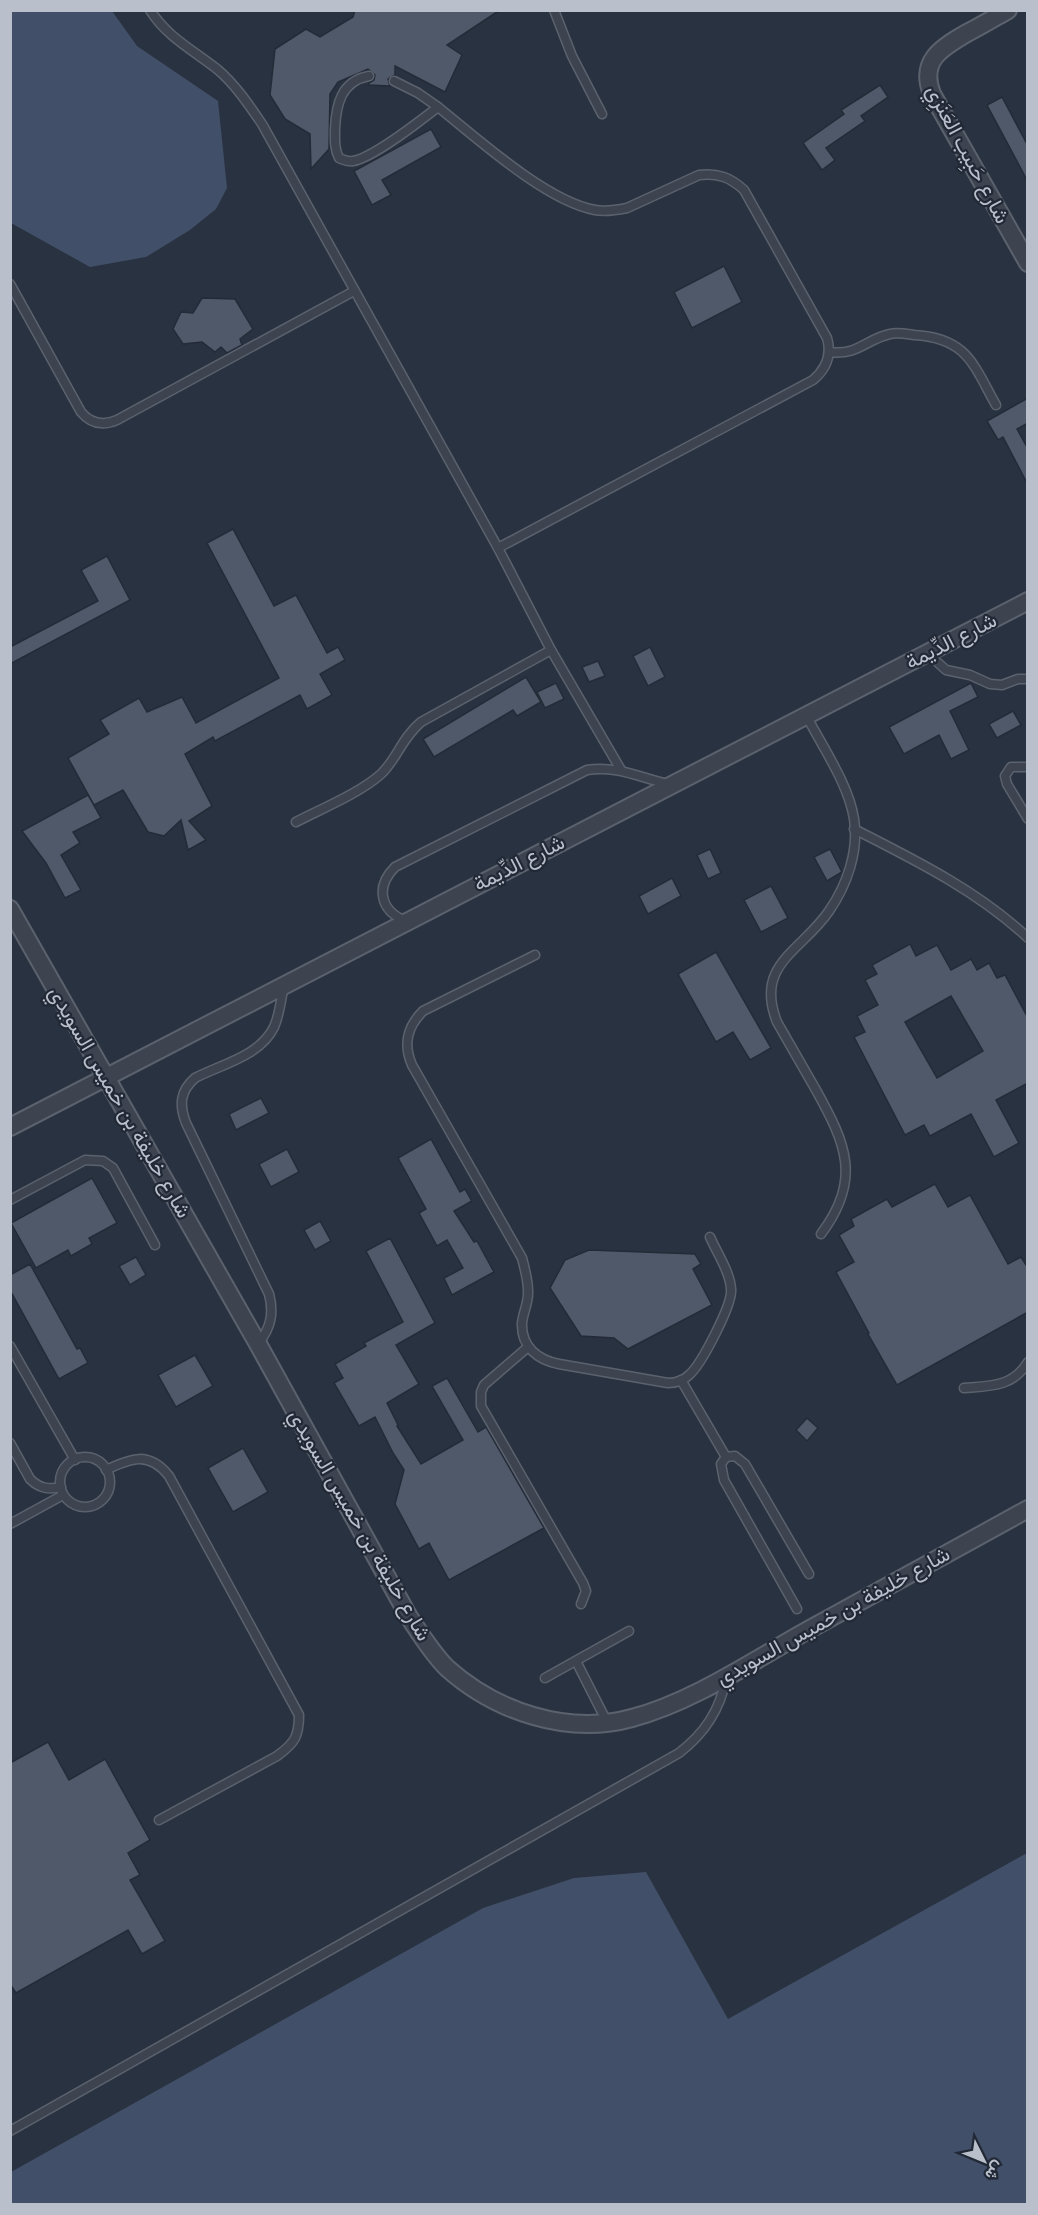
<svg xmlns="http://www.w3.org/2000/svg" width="1038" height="2215" viewBox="0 0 1038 2215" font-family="'IBM Plex Sans',Vazirmatn,sans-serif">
	<rect width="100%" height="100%" fill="#293240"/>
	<!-- water -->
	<g fill="#414f68">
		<path d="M11,10L112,11L137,46L218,101L227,188L216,209L190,230L146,257L90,267L11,223Z"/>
		<path d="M1027,1853V2204H11V2172L483,1908L574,1878L646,1872L728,2019Z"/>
	</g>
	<!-- building -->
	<g fill="#505969" stroke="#242b38" stroke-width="1.5" fill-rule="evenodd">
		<path d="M355,10H500L447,45L462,55L445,92L395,66V75L388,79L390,86L369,85V83L374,80L375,75L368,69L338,82L330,94L329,149L311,169L310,134L285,119L270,95L275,49L306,29L320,37L353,17Z"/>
		<path d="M880,85L888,97L861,116L865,121L826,148L835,160L822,170L803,143L844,114L841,110Z"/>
		<path d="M1002,97L1028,146V182L987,105Z"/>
		<path d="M431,129L441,147L382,180L391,195L372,205L354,171Z"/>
		<path d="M724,266L742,302L692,328L674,292Z"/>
		<path d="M202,298L235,299L253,329L240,339L242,345L227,353L221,347L215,352L202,342L183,344L173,329L181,312L193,313Z"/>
		<path d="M1028,398V423L1017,429L1028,449V485L1003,437L998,440L987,421Z"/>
		<path d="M233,529L274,606L296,595L327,653L338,647L345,660L320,674L332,695L307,709L300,695L215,741L213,737L185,754L212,806L189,821L206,840L188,850L181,820L164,836L148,832L123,790L94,805L68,758L109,734L100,720L139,698L147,712L182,697L196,723L279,678L207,543Z"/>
		<path d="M107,556L130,600L10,664V647L98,601L81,570Z"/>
		<path d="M650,647L665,677L648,686L633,656Z"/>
		<path d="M598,661L605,676L589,682L582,667Z"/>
		<path d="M526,677L541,702L517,716L513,710L434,757L423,739Z"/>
		<path d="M556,683L564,699L545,708L537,692Z"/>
		<path d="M971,683L978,697L950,711L969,750L951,759L939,735L904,754L889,727Z"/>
		<path d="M1013,711L1021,725L997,738L989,724Z"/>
		<path d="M88,795L101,818L73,832L80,843L61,855L81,890L65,898L46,863L22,831Z"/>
		<path d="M710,849L721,873L708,879L697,855Z"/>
		<path d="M830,849L842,872L827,881L814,857Z"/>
		<path d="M672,878L681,896L648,914L639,896Z"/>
		<path d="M771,886L788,918L761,932L744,900Z"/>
		<path d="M910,944L916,956L937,945L951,970L971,959L977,970L989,963L997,978L1005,975L1028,1018V1083L996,1100L1019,1143L994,1157L971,1114L930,1136L924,1125L905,1135L854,1037L865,1032L857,1016L878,1005L865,980L877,974L872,965ZM951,996L983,1051L937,1078L905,1022Z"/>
		<path d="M716,952L771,1048L750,1060L733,1032L716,1042L678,974Z"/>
		<path d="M261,1098L269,1113L236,1130L229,1114Z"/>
		<path d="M431,1139L460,1192L465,1189L472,1201L454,1211L474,1242L477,1241L494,1272L452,1295L444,1278L463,1268L447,1240L437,1246L419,1213L426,1209L398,1158Z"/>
		<path d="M287,1149L299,1172L271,1187L259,1164Z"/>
		<path d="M92,1178L117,1223L89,1238L92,1244L71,1256L68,1250L36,1268L11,1223Z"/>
		<path d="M935,1184L948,1207L970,1195L1008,1264L1021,1257L1028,1268V1312L897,1385L868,1334L869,1333L836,1272L854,1262L839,1235L854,1226L851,1219L887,1199L892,1207Z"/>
		<path d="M320,1221L331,1241L315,1250L304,1230Z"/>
		<path d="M390,1238L435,1323L396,1345L419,1384L387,1403L398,1425L397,1426L421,1464L463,1440L432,1386L447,1378L478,1432L486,1427L544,1528L449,1580L429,1543L419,1549L395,1504L404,1470L393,1453L375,1417L359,1426L334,1383L343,1378L335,1364L366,1346L364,1343L403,1322L366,1251Z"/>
		<path d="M589,1250L695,1254L701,1264L693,1269L712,1305L628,1349L614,1338L581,1336L550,1288L565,1260Z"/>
		<path d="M136,1257L146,1275L130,1285L119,1266Z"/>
		<path d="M30,1264L77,1349L80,1348L88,1363L59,1379L10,1290V1275Z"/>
		<path d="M195,1355L213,1386L176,1407L158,1375Z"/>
		<path d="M807,1418L818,1428L807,1441L796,1430Z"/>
		<path d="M243,1448L268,1492L233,1512L208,1468Z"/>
		<path d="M48,1742L69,1780L105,1759L150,1840L128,1853L140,1875L130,1880L165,1941L142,1954L128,1930L16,1993L10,1984V1763Z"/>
	</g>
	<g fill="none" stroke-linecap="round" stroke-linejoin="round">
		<defs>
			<g id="lane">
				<path d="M150,10C167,37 193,50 217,69C235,84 249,105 262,124L498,548L551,650L621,770"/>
				<path d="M554,10L572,56L602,114"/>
				<path d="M369,76C341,81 336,105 335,129C335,139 334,148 339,158C344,160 347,162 353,161C373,158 420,121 438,107C478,139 546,201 595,210C606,212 617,210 627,208L699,175C718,173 730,177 744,190L827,338C832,355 826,369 813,380L498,548"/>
				<path d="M394,81L418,93L438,107"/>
				<path d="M10,284L81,412C91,424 103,426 117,420L354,291"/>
				<path d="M829,352C858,356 866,339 890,334C897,332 907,334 914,335C967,338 973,364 996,405"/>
				<path d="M927,653L946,670L970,675L990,684L1002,685L1018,679H1028"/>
				<path d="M806,715C822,746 849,785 854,819C859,851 847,885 829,911C802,951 754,964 777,1022C790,1045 803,1067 816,1090C846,1144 862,1179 821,1234"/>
				<path d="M1028,767H1011L1005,776L1007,784L1028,819"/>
				<path d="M296,822C321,809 360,793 381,774C397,759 401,739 421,722L551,650"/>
				<path d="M854,829C915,860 978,891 1028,938"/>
				<path d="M406,921C380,911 375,887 395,867L587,770C616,765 641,778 668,784"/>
				<path d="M535,955L423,1011C407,1027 403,1044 412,1065L522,1258C525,1269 528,1280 528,1291C529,1302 523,1312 522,1323C521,1347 538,1360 559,1364L668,1383C676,1383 683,1381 689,1375C701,1365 733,1304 731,1289C730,1272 717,1253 710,1237"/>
				<path d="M10,1200L85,1160L103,1161L113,1168L155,1245"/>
				<path d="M258,1344C271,1328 274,1313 269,1294L186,1123C179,1105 180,1091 195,1078C222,1064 260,1056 274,1027C280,1014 281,998 284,985"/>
				<path d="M10,1346L75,1460"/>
				<path d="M528,1347L484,1385L481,1392V1406L583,1583L586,1591L581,1604"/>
				<path d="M681,1380L726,1457"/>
				<path d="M964,1388C990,1386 1013,1387 1028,1362"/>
				<path d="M10,1443L30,1479C39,1488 48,1490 61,1487"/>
				<circle cx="85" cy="1482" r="25"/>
				<path d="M106,1470C131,1458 149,1451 169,1476L299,1715C299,1736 295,1743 277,1756L159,1820"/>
				<path d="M10,1524L63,1495"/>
				<path d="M797,1609L724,1480L721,1464L726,1457L735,1456L745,1464L809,1574"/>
				<path d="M576,1661L607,1722"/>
				<path d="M545,1678L629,1631"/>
				<path d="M10,2131L679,1753C705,1733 720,1710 726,1679"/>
			</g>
			<g id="street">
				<path d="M1008,10C994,18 981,26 967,33C941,48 919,61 932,94L1028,263"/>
				<path d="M10,909L258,1344L409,1617C421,1635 432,1653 447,1668C495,1711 567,1736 632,1718C693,1702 754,1660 810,1629C882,1589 955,1549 1028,1509"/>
				<path d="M10,1127L1028,601"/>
			</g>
		</defs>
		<!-- lane casing -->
		<use href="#lane" stroke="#5b626e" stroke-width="11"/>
		<!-- street casing -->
		<use href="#street" stroke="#5b626e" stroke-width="20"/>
		<!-- lane -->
		<use href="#lane" stroke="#3d4450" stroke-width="8"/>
		<!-- street -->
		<use href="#street" stroke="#3d4450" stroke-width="16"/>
	</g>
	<g text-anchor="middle" stroke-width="4.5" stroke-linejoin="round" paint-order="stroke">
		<!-- street labels -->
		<g font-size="21" fill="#bac0cb" stroke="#222936">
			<text transform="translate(968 154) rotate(62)" y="7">شارع حَبِيب العَنَزِي</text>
			<text transform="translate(951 641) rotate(-27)" y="7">شارع الدِّيمة</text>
			<text transform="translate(519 863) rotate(-27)" y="7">شارع الدِّيمة</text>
			<text transform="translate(120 1102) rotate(60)" y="7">شارع خليفة بن خميس السويدي</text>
			<text transform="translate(360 1525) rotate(60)" y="7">شارع خليفة بن خميس السويدي</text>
			<text transform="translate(833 1616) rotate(-29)" y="7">شارع خليفة بن خميس السويدي</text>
		</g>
	</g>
	<!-- border -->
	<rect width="1038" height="2215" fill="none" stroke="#bac0cb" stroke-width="24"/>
	<!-- north arrow -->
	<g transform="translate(984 2161) rotate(133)" stroke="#222936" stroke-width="4.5" paint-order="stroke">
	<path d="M0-4.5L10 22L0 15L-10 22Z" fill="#bac0cb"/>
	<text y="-9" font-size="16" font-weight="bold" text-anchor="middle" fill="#bac0cb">ش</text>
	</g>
</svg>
